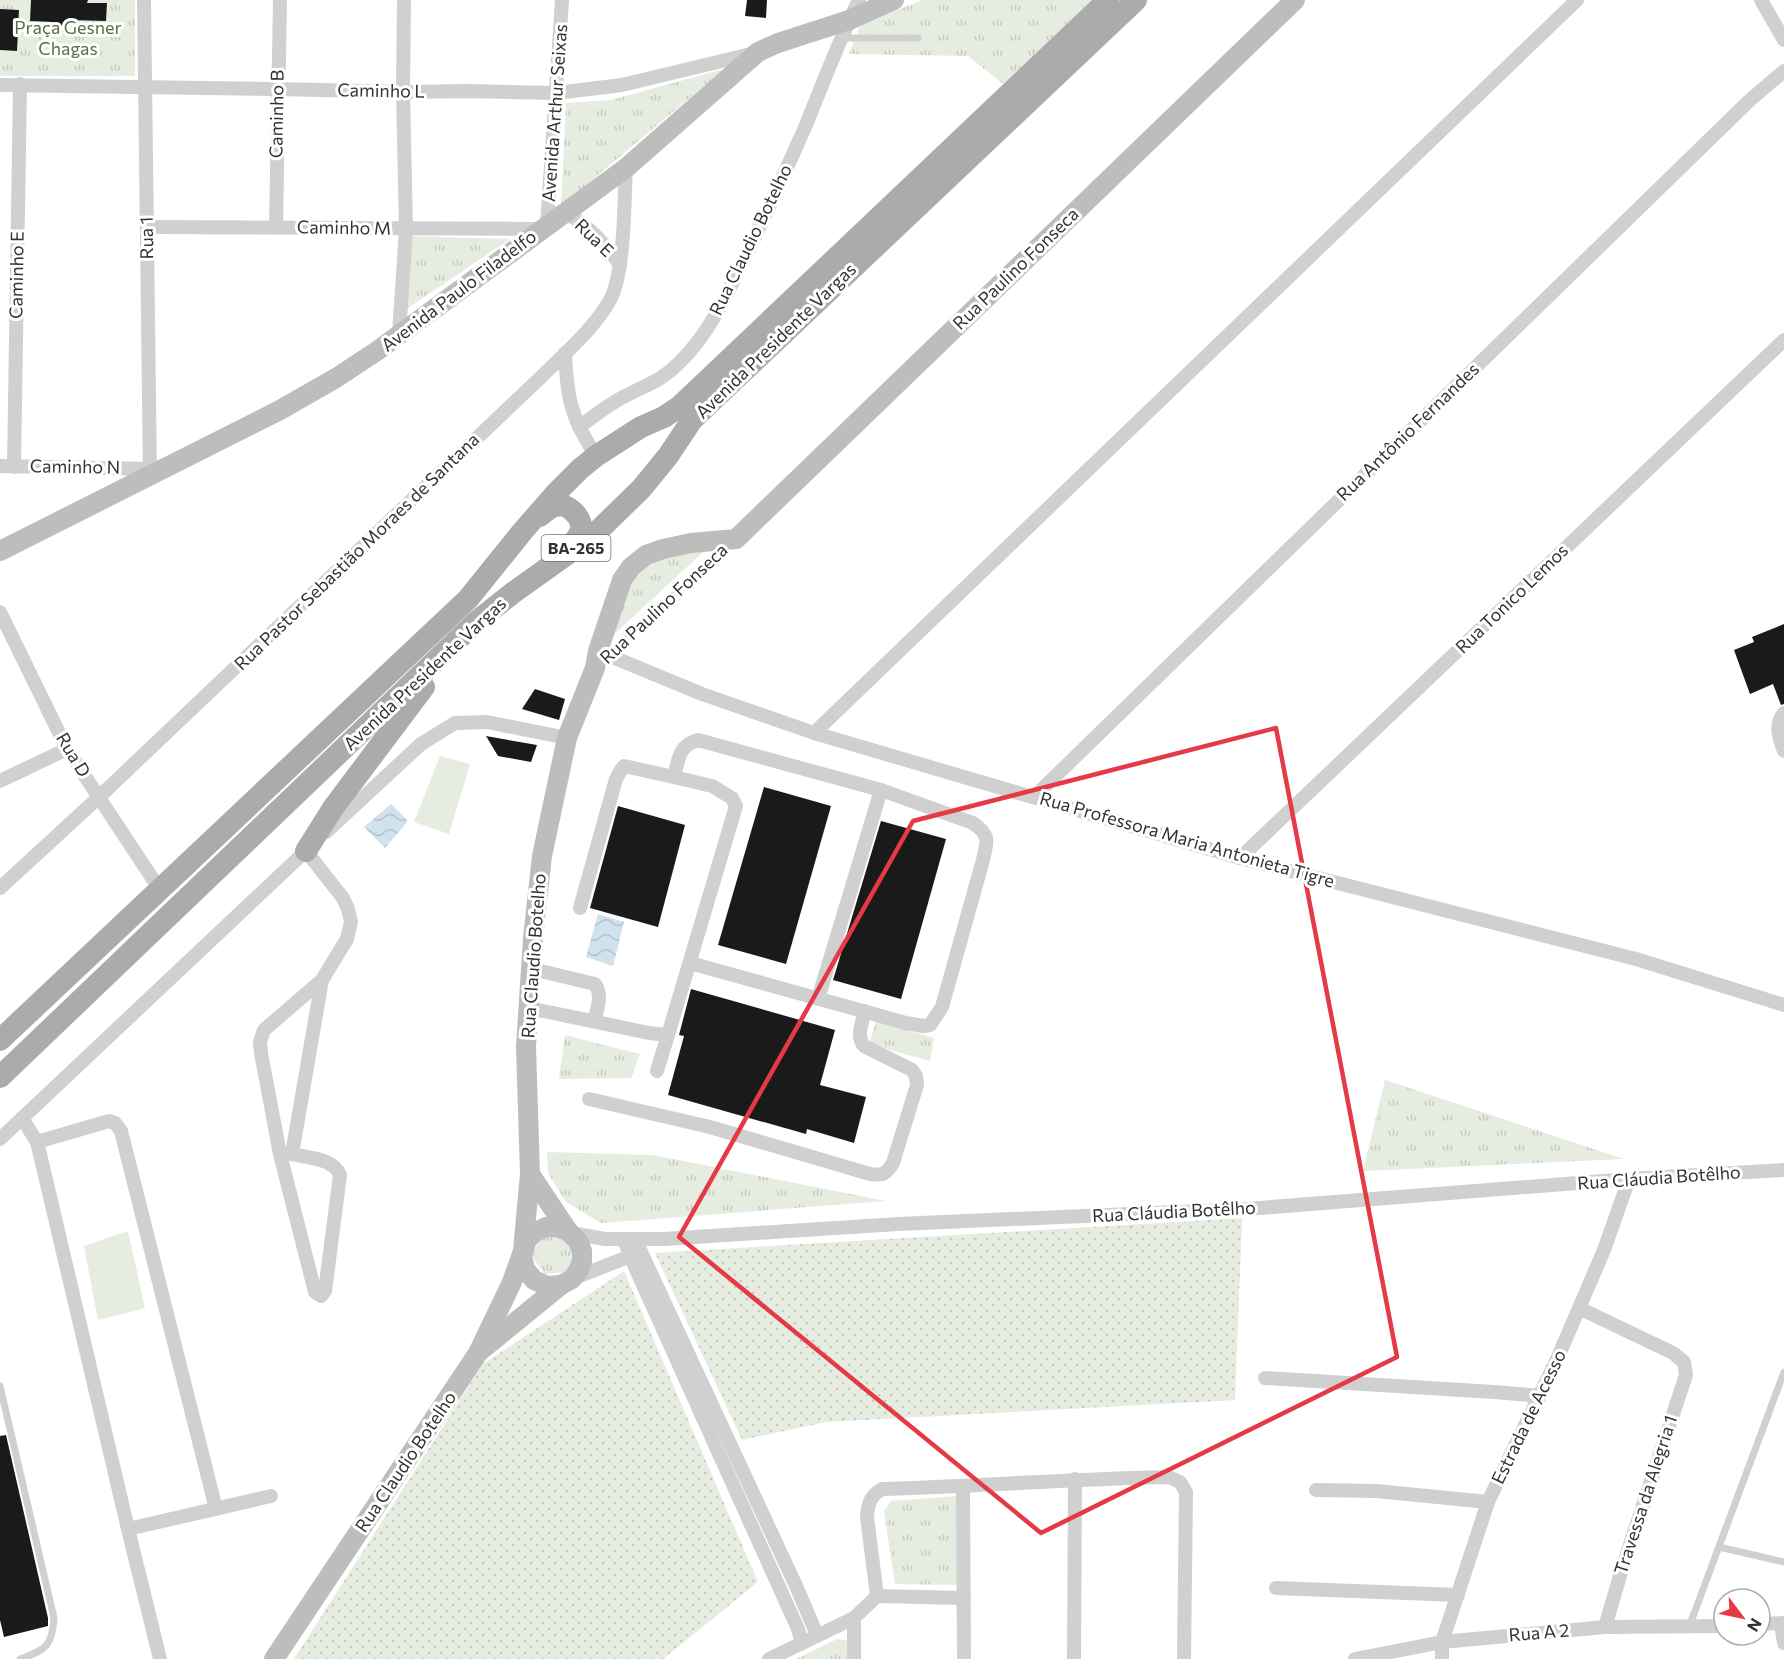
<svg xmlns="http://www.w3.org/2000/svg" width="1784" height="1659" viewBox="0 0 1784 1659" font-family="Commissioner,sans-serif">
	<defs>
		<pattern id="grass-dots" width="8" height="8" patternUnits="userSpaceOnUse" patternTransform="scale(1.5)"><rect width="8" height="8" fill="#e6ecdf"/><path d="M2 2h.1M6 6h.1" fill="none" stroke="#c6cbc0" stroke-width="1.8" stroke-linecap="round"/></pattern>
		<pattern id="park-tufts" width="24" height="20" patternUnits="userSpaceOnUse" patternTransform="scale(1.5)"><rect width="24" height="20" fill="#e6ecdf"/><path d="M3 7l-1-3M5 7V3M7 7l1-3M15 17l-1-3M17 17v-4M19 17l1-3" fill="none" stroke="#c6cbc0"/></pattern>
		<pattern id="water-waves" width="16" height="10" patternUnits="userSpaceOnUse" patternTransform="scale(1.5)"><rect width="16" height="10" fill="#cfe2ee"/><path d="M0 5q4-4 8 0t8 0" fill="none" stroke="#b2c2cd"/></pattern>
	</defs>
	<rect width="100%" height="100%" fill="#fff"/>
	<!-- grass -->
	<g fill="url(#grass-dots)">
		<path d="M1242,1218L1235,1400L826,1422L742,1440L655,1253Z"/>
		<path d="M624,1271L758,1582L663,1659H294L483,1364Z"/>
	</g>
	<!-- park -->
	<g fill="url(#park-tufts)">
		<rect x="0" y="0" width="135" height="76"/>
		<path d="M922,0H1092L1003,84L968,56L849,54L860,26Z"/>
		<path d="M724,69L561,206L566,103L611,100Z"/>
		<path d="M409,236L510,239L405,310Z"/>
		<path d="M713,543L610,638L634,567Z"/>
		<path d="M876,1021L934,1038L930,1061L869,1044Z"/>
		<path d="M565,1035L640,1054L631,1078L559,1079Z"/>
		<path d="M1385,1080L1624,1159L1363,1171Z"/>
		<path d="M547,1152L653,1155L886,1201L601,1223L566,1202L548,1173Z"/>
		<path d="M547,1230L573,1242L577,1253L567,1272L544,1274L531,1254Z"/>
		<path d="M957,1496L962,1581L957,1585L895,1584L884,1511L891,1501Z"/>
		<path d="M837,1639L845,1640L850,1644V1659H796Z"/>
	</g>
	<!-- pitch -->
	<g fill="#e6ecdf">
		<path d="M440,756L470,764L449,834L414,822Z"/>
		<path d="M128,1231L145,1308L98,1320L84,1246Z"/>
	</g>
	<!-- water -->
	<g fill="url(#water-waves)">
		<path d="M391,804L408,821L385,848L364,827Z"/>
		<path d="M598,914L624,922L613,966L586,957Z"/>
	</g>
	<!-- building -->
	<g fill="#1a1a1a">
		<path d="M31,0H88L87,3H107L106,21L68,20V32L52,31L53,22L30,21Z"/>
		<path d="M747,0H767L766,18L745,16Z"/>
		<path d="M0,9L19,10L17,51L0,50Z"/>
		<path d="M1784,624V704L1781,705L1773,684L1750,694L1734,650L1754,642L1752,637Z"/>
		<path d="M535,689L565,699L559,720L522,709Z"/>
		<path d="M486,736L537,745L531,762L498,756Z"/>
		<path d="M764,787L831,806L786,964L718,945Z"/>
		<path d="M618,806L685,825L658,927L590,908Z"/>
		<path d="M881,821L946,839L901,999L833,980Z"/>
		<path d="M691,989L835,1030L820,1085L866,1097L854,1143L807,1129L806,1134L668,1095L684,1036L679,1035Z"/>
		<path d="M6,1435L48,1618V1626L4,1637L0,1620V1436Z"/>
	</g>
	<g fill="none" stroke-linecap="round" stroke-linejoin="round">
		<!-- lane -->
		<g stroke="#d0d0d0" stroke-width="7">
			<path d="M842,38H918"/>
			<path d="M607,656L730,544"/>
			<path d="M0,1386L54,1618C52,1646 46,1650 20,1659"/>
			<path d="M1719,1547L1784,1562"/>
			<path d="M1689,1627L1784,1372"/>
		</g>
		<!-- street -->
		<g stroke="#d0d0d0" stroke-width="14">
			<path d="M144,0L150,477"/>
			<path d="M1761,0L1784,40"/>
			<path d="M0,85L277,89L403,92L468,91L556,93L622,85L755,53"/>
			<path d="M566,213C589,226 605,243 620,265"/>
			<path d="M547,225L562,0"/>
			<path d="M147,227L541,229"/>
			<path d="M276,227L280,0"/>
			<path d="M399,334L406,229L403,92L404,0"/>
			<path d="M565,353C567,398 571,418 596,456"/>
			<path d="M579,427C591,418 603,409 616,401C641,386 659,384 681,361C708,334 725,299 741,265C764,220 785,172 806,125C823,83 839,40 859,0"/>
			<path d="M0,466L151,469"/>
			<path d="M14,467L20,84"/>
			<path d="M0,612L67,749L160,890"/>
			<path d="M598,651L702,694L814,733L1240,858L1636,959L1784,1005"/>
			<path d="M1784,713C1774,725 1779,737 1784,751"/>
			<path d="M814,733L1577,0"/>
			<path d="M0,781L67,749"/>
			<path d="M1034,797L1750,100L1784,71"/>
			<path d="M326,832L421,744L455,723L487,722L567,738"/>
			<path d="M1240,858L1784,340"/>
			<path d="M0,888L99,797L540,378C564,354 593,330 610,300C625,273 624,201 626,168"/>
			<path d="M580,908L616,779L621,770L624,766L674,777"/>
			<path d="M532,969L595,984C603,996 597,1009 594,1021"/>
			<path d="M818,999L881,790"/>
			<path d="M529,1008L649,1033L668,1035L736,806L732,798L712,786L674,777C679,759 678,746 698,740L881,790L973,823C991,836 987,841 983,860L942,1007L930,1025L923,1026L906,1023L690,963"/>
			<path d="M657,1071L668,1035"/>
			<path d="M589,1099L710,1127L870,1174C883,1176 886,1174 893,1163L917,1085L916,1076L912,1070L864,1046C856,1036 862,1023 865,1011"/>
			<path d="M22,1118L37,1142L43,1167L128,1529L160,1659"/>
			<path d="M0,1139L310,847"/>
			<path d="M37,1142L109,1121L115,1123L121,1131L216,1509"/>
			<path d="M286,1154H292L322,980"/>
			<path d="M292,1154C308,1158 333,1158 340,1175L325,1291L321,1296L315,1292L280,1154L261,1053L260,1042L264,1030L322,980L347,939L351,922L348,909L343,898L306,851"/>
			<path d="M571,1233L605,1239H664L898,1224L1246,1209L1629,1179L1784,1170"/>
			<path d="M624,1239L630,1256L798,1629L802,1643"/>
			<path d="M635,1239L797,1588L817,1635"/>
			<path d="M572,1279L638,1253"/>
			<path d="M1579,1308L1673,1353L1684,1362L1686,1375L1622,1569L1605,1627"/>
			<path d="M1265,1378L1494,1392L1540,1396"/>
			<path d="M963,1487L964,1659"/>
			<path d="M1316,1490L1376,1491L1488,1502"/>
			<path d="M128,1529L271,1496"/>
			<path d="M1276,1588L1458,1595"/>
			<path d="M877,1596L867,1517C868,1504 870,1496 882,1489C978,1486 1073,1479 1169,1477L1180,1482L1186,1492L1184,1659"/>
			<path d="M1760,1624L1784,1623"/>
			<path d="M1781,1624L1784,1643"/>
			<path d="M769,1659L854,1618L877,1596L964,1598"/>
			<path d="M854,1659V1618"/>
			<path d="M1074,1659L1075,1479"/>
			<path d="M1355,1659L1442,1642L1605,1627L1724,1626"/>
			<path d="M1442,1659V1642L1488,1502L1558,1357L1604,1250L1629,1179"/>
		</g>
		<!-- secondary -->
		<g stroke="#bdbdbd" stroke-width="20">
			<path d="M0,551L280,410L336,378L377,351L626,168L758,52L778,43L849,20L894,0"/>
			<path d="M530,1174L568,1231"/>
			<path d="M523,1251L530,1174L526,1047L533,938L542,856L567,738L595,668L598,651L622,580L631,567L646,555L663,549L691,543L736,539L1295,0"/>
			<path d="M480,1351L561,1285"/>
			<path d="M274,1659L478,1353L512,1282L527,1240L535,1232L546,1227H557L568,1231L578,1241L582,1251V1261L578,1271L572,1279L561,1285L547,1286L534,1280L525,1269L522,1256"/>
		</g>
		<!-- primary -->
		<g stroke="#ababab" stroke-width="22">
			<path d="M540,516C545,512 550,507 556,506C568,502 583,518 581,530C579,537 572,544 567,549"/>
			<path d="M306,851L333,808L424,687"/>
			<path d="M0,1040L468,599L522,532L556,493L580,469L596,456L641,427L664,417L679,407L1108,0"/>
			<path d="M0,1077L476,622L514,592L587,540L602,527L641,489L668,456L692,420L1136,0"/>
		</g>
	</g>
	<!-- marked area -->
	<path fill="none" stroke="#e63946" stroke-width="4.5" stroke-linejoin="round" d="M1276,728L1397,1357L1041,1533L679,1237L913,821Z"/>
	<g text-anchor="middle" stroke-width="6" stroke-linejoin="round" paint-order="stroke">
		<!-- shield labels -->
		<rect fill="#fff" stroke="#707070" stroke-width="1.5" x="541.5" y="535" width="69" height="26" rx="4.5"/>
		<g font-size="16" font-weight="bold" fill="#333">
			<text x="576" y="554">BA-265</text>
		</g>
		<!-- park labels -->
		<g font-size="18" fill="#56703f" stroke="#fff">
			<text x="68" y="34">Praça Gesner<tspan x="68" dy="21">Chagas</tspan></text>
		</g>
		<!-- street labels -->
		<g font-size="18" fill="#333" stroke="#fff">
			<text transform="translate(381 91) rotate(1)" y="6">Caminho L</text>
			<text transform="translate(555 113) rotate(-86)" y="6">Avenida Arthur Seixas</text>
			<text transform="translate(277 114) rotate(-89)" y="6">Caminho B</text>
			<text transform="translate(344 228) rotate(1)" y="6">Caminho M</text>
			<text transform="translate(147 238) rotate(-91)" y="6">Rua 1</text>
			<text transform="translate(594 238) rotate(44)" y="6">Rua E</text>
			<text transform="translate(751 240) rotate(-64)" y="6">Rua Claudio Botelho</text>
			<text transform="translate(1016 269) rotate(-44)" y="6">Rua Paulino Fonseca</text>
			<text transform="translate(17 275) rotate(-89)" y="6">Caminho E</text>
			<text transform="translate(459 291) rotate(-37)" y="6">Avenida Paulo Filadelfo</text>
			<text transform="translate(776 341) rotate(-44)" y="6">Avenida Presidente Vargas</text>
			<text transform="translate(1408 432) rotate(-44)" y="6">Rua Antônio Fernandes</text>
			<text transform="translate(75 467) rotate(1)" y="6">Caminho N</text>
			<text transform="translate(357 552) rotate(-44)" y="6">Rua Pastor Sebastião Moraes de Santana</text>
			<text transform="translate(1512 599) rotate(-44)" y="6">Rua Tonico Lemos</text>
			<text transform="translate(664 604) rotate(-43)" y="6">Rua Paulino Fonseca</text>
			<text transform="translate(425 674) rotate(-43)" y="6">Avenida Presidente Vargas</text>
			<text transform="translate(73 755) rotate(59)" y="6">Rua D</text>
			<text transform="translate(1187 840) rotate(16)" y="6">Rua Professora Maria Antonieta Tigre</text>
			<text transform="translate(534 956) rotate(-86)" y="6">Rua Claudio Botelho</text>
			<text transform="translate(1659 1178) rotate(-4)" y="6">Rua Cláudia Botêlho</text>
			<text transform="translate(1174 1212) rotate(-3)" y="6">Rua Cláudia Botêlho</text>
			<text transform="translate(1529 1417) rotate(-64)" y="6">Estrada de Acesso</text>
			<text transform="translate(406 1462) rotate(-56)" y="6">Rua Claudio Botelho</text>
			<text transform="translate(1646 1495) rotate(-72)" y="6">Travessa da Alegria 1</text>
			<text transform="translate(1539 1633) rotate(-5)" y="6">Rua A 2</text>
		</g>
	</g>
	<!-- north arrow -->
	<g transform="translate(1742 1617) rotate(122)"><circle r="28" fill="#ffffff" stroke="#adadad" stroke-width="1.5"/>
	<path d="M0-4.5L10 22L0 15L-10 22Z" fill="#e63946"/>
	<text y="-9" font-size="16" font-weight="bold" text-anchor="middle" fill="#333333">N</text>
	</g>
</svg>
